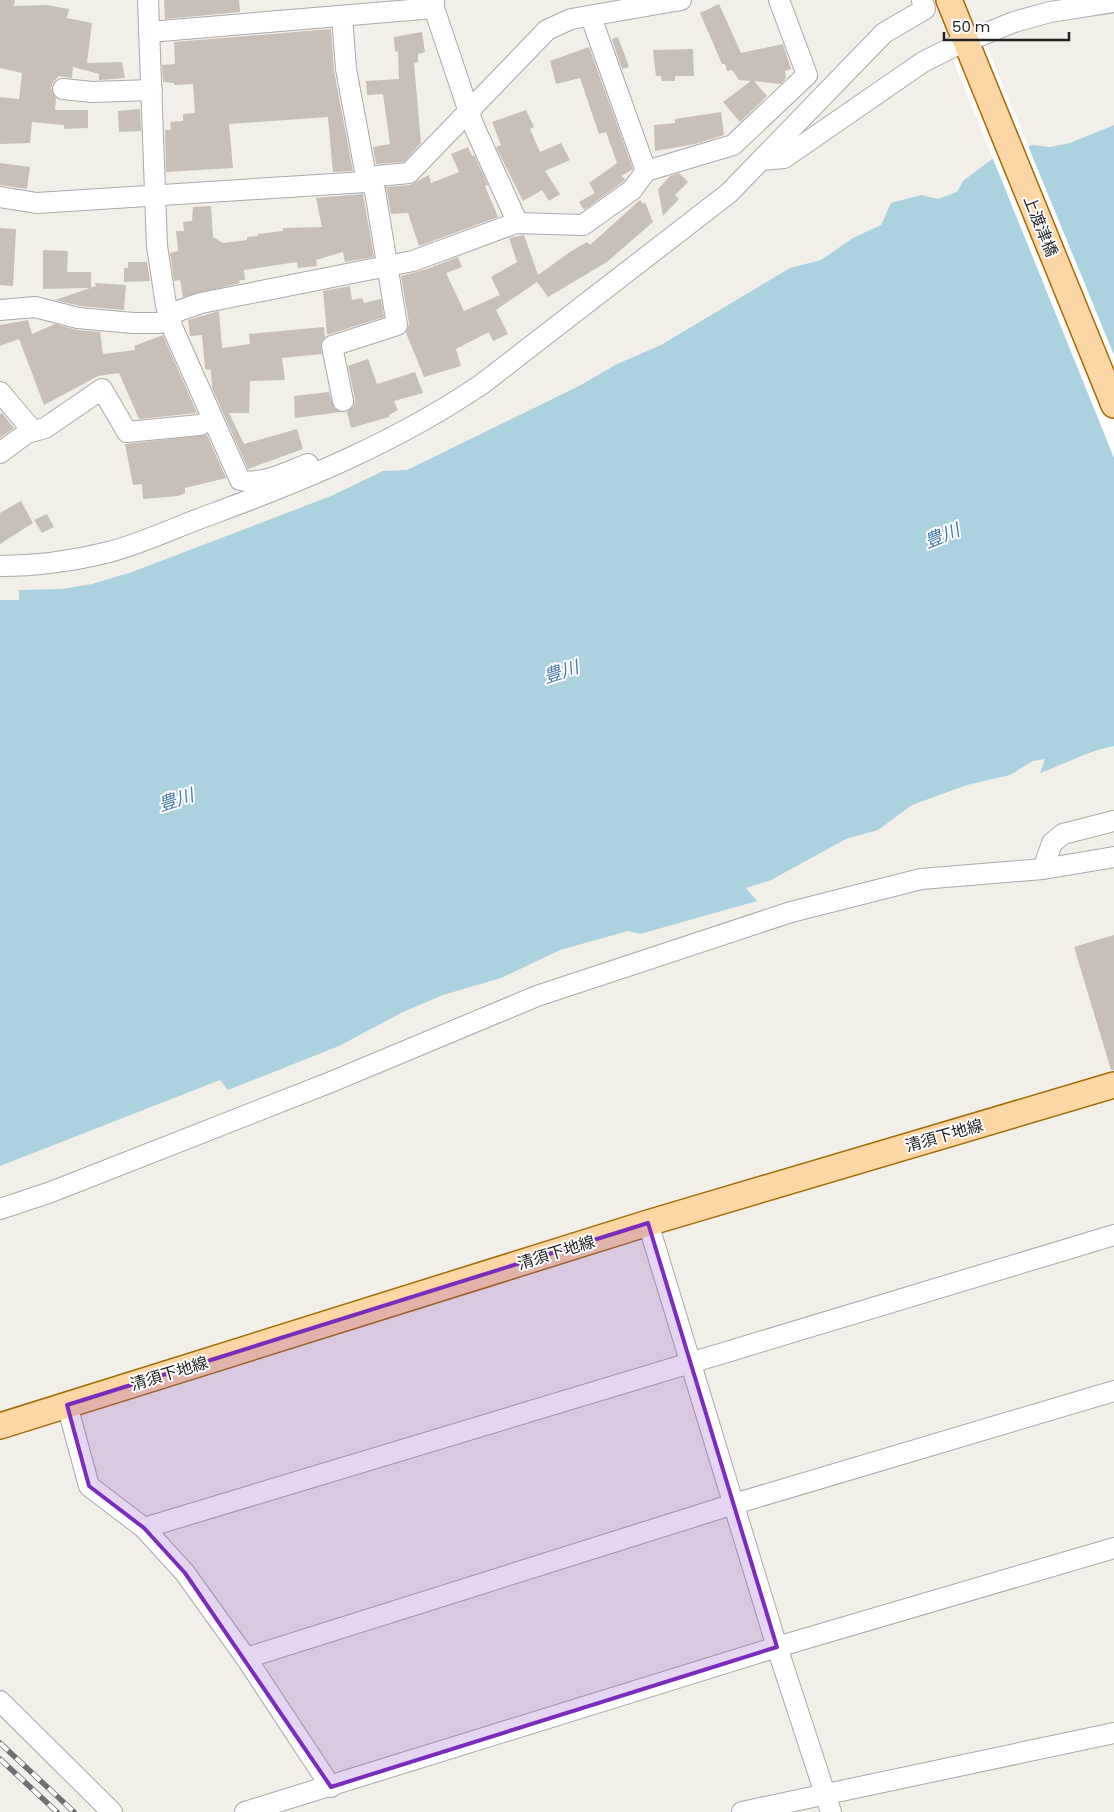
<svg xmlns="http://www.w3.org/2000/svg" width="1114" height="1812" viewBox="0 0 1114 1812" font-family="Poppins,'Noto Sans JP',sans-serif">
	<rect width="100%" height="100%" fill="#f2efe9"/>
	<!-- water -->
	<path fill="#aad3df" d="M1114,125V746C1088,751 1065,764 1040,773L1045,759L1033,761L1010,775L967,785L912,805L878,830L846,839L771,880L746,888L757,901L640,934L628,931L560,950L501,978L443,995L403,1012L339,1046L228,1090L220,1080L0,1166V600H19V590L62,589L92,584L132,572L331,496L383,471L407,470L579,386L617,364L661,345L790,268L821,260L853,238L881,225L891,203L921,195L938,199L957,192L963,181L992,159L1032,145L1050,147L1070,143Z"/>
	<!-- pier -->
	<path fill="#fff" d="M985,41L1114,355V458L951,55Z"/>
	<!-- building -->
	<g fill="#c7bfb8">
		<path d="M0,0H15L14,6L47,5L69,9L67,18L92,23L87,63L122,62L125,78L99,80V74L73,67L72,78L59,76L53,82L51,88L56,99L55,110H88V128L64,129V125L32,122L30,143L0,144V97L19,99L22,73L0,68Z"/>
		<path d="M164,0H239L240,12L165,19Z"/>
		<path d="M719,4L741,53L783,44L791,69L785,71L786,78L781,84L754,81L767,96L740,122L723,102L751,81L739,80L732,70L727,71L725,64H722L700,13Z"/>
		<path d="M331,29L334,71L353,171L333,172L328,117L229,124L233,168L166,172L165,130H171L170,122L183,121V114L195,113L193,84L174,85V83L163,82L162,65L175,64L174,42Z"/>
		<path d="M422,32L425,52L418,54V62L414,63L421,143L404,162L376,164L373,147L390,144L383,94L367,95L366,81L399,79L398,52L395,51L394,37Z"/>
		<path d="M618,37L629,67L622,69L612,39Z"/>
		<path d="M589,47L633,169L621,176L625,179L624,181L584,210L579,202L595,193L589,183L617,163L606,132L599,134L580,78L556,84L550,61Z"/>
		<path d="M693,49L694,76H675V81H662L661,76H656L653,50Z"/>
		<path d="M140,109L141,131L119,132L118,111Z"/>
		<path d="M526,110L534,127L530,129L540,152L561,143L570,160L545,171L560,194L549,201L542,190L523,201L496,147L501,145L492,122Z"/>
		<path d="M721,112L724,135L695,144L655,151L654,125L675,123V119Z"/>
		<path d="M468,147L472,156L474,155L488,185L485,186L498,217L419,246L408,213L391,214L386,187L410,185L429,175L431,183L459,172L451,154Z"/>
		<path d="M0,163L30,167L27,189L0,185Z"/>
		<path d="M679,173L688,182L675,195L679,199L663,216L658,189L670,176Z"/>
		<path d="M363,194L374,257L345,262L343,252L316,260L317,266L298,268L297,262L244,270L245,280H239L240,283L183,297L180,280L174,281L170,253L178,251L176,231H184L183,222L192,221L193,207L211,206L213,237L223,243L247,240V237L258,236V234L283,231V228L322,227L316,198Z"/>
		<path d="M640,200L643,204L645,202L653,222L607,262L548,297L537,282L496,310L508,334L493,341L489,332L456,349L461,366L424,377L406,333L409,323L401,276L427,269L458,257L462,267L446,273L464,311L500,295L491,277L517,262L509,238L524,235L538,275L570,252L587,242L590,245Z"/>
		<path d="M0,228L16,229L13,286L0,285Z"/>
		<path d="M43,250L68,251L67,272H91V287L96,286L95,283L126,285L124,310L80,306L55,300L90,288L43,289Z"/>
		<path d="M128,262H147L150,281L124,282V268H128Z"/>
		<path d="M350,286L352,300L362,298L364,303L381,299L384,317L327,335L323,291Z"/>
		<path d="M219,311L222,348L250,344L249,334L324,327L325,337L321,343L322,354L282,358L285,380L250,381L249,413H229L244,444L297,429L303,449L248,469L212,388L211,370L205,369L202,335L190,336L188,320Z"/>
		<path d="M28,320L32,334L55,324L77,330L100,332L103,354L135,350L134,346L163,335L197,413L139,419L119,373L98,376L44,405L19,339L0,346V325Z"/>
		<path d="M368,359L377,384L415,372L423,393L394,401L398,410L389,415V417L351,428L347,412L354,405L355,399L348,366Z"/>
		<path d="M329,392L334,408L341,412L295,418L294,396Z"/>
		<path d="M2,413L14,428L0,438V414Z"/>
		<path d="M207,435L226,478L185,488V493L178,496L143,499L142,484L133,485L125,444Z"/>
		<path d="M21,501L33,523L0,544V513Z"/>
		<path d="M47,514L54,527L42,533L34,520Z"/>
		<path d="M1114,935V1070H1111L1074,947Z"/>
	</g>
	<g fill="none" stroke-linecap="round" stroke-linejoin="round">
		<defs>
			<g id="minor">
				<path d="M148,0L157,246L166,305L173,329L240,480C261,486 289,471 308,464"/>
				<path d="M434,0V8L473,124L515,217L516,223"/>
				<path d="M342,16L346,69L365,171L375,191L397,325L332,346L343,401"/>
				<path d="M591,17L646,171"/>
				<path d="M149,32L434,8"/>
				<path d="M63,89L92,92L152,90"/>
				<path d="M761,160L784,158L923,62L953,47L1014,22L1050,12L1114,2"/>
				<path d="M0,197L37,203L365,182L377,176L409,173L547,30L571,19L681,0"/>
				<path d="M0,310L35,307L78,318L133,323H160L178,311L201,303L413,261L516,223L583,225L632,190L646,171L733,145L807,75L779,0"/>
				<path d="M0,392L33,431"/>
				<path d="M0,453L27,433L45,428L102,389L127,432L200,425L211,419"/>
				<path d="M0,566C37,566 73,561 109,552C144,543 178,526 212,514C307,479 398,441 482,384L729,193L884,33L925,9L922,0"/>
				<path d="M1043,869L1052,843L1063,834L1114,821"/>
				<path d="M0,1209L51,1192L331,1082L537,996L791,912L921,879L1043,869L1114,857"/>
				<path d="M648,1223L777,1647L831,1812"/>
				<path d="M67,1405L89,1486L144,1528L185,1573L246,1658L331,1787"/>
				<path d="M144,1528L1114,1235"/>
				<path d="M246,1658L734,1504L1114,1391"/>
				<path d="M0,1701L112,1812"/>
				<path d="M245,1812L777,1647L1114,1548"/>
				<path d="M742,1812L1114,1733"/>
			</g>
			<g id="major">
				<path d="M949,0L1114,405"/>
				<path d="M0,1426L648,1223L1114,1085"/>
			</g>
		</defs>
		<!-- minor casing -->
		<use href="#minor" stroke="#a9a9a9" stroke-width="22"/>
		<!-- major casing -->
		<use href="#major" stroke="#a06b00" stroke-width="28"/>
		<!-- minor -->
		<use href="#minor" stroke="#fff" stroke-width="20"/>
		<!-- major -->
		<use href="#major" stroke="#fcd6a4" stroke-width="25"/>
		<defs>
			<g id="rail">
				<path d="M0,1743L74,1812"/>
				<path d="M0,1759L57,1812"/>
			</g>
		</defs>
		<!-- rail casing -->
		<use href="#rail" stroke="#707070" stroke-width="5.5"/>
		<!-- rail -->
		<use href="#rail" stroke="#fff" stroke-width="4" stroke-dasharray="11" stroke-linecap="butt"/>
	</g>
	<!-- marked area -->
	<path fill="#7b2cbf" fill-opacity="0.2" stroke="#7b2cbf" stroke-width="4" stroke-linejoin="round" d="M648,1223L777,1647L331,1787L185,1573L144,1528L89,1486L67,1405Z"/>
	<g text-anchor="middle" stroke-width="4" stroke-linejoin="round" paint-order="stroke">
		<!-- street labels -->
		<g font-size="16" fill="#222" stroke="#fff">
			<text transform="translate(1041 226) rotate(68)" y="6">上渡津橋</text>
			<text transform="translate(944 1135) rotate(-16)" y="6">清須下地線</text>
			<text transform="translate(556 1252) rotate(-17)" y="6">清須下地線</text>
			<text transform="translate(169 1373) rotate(-17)" y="6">清須下地線</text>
		</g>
		<!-- water labels -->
		<g font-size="18" font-style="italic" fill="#4a7aab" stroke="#fff">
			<text transform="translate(942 536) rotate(-22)" y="6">豊川</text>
			<text transform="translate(561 672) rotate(-18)" y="6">豊川</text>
			<text transform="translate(176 800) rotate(-18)" y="6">豊川</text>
		</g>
	</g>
	<!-- scale -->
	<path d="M944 32v8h125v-8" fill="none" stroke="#222222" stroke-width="2.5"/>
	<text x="952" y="32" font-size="15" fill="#222222" stroke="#ffffff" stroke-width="4" paint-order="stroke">50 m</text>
</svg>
